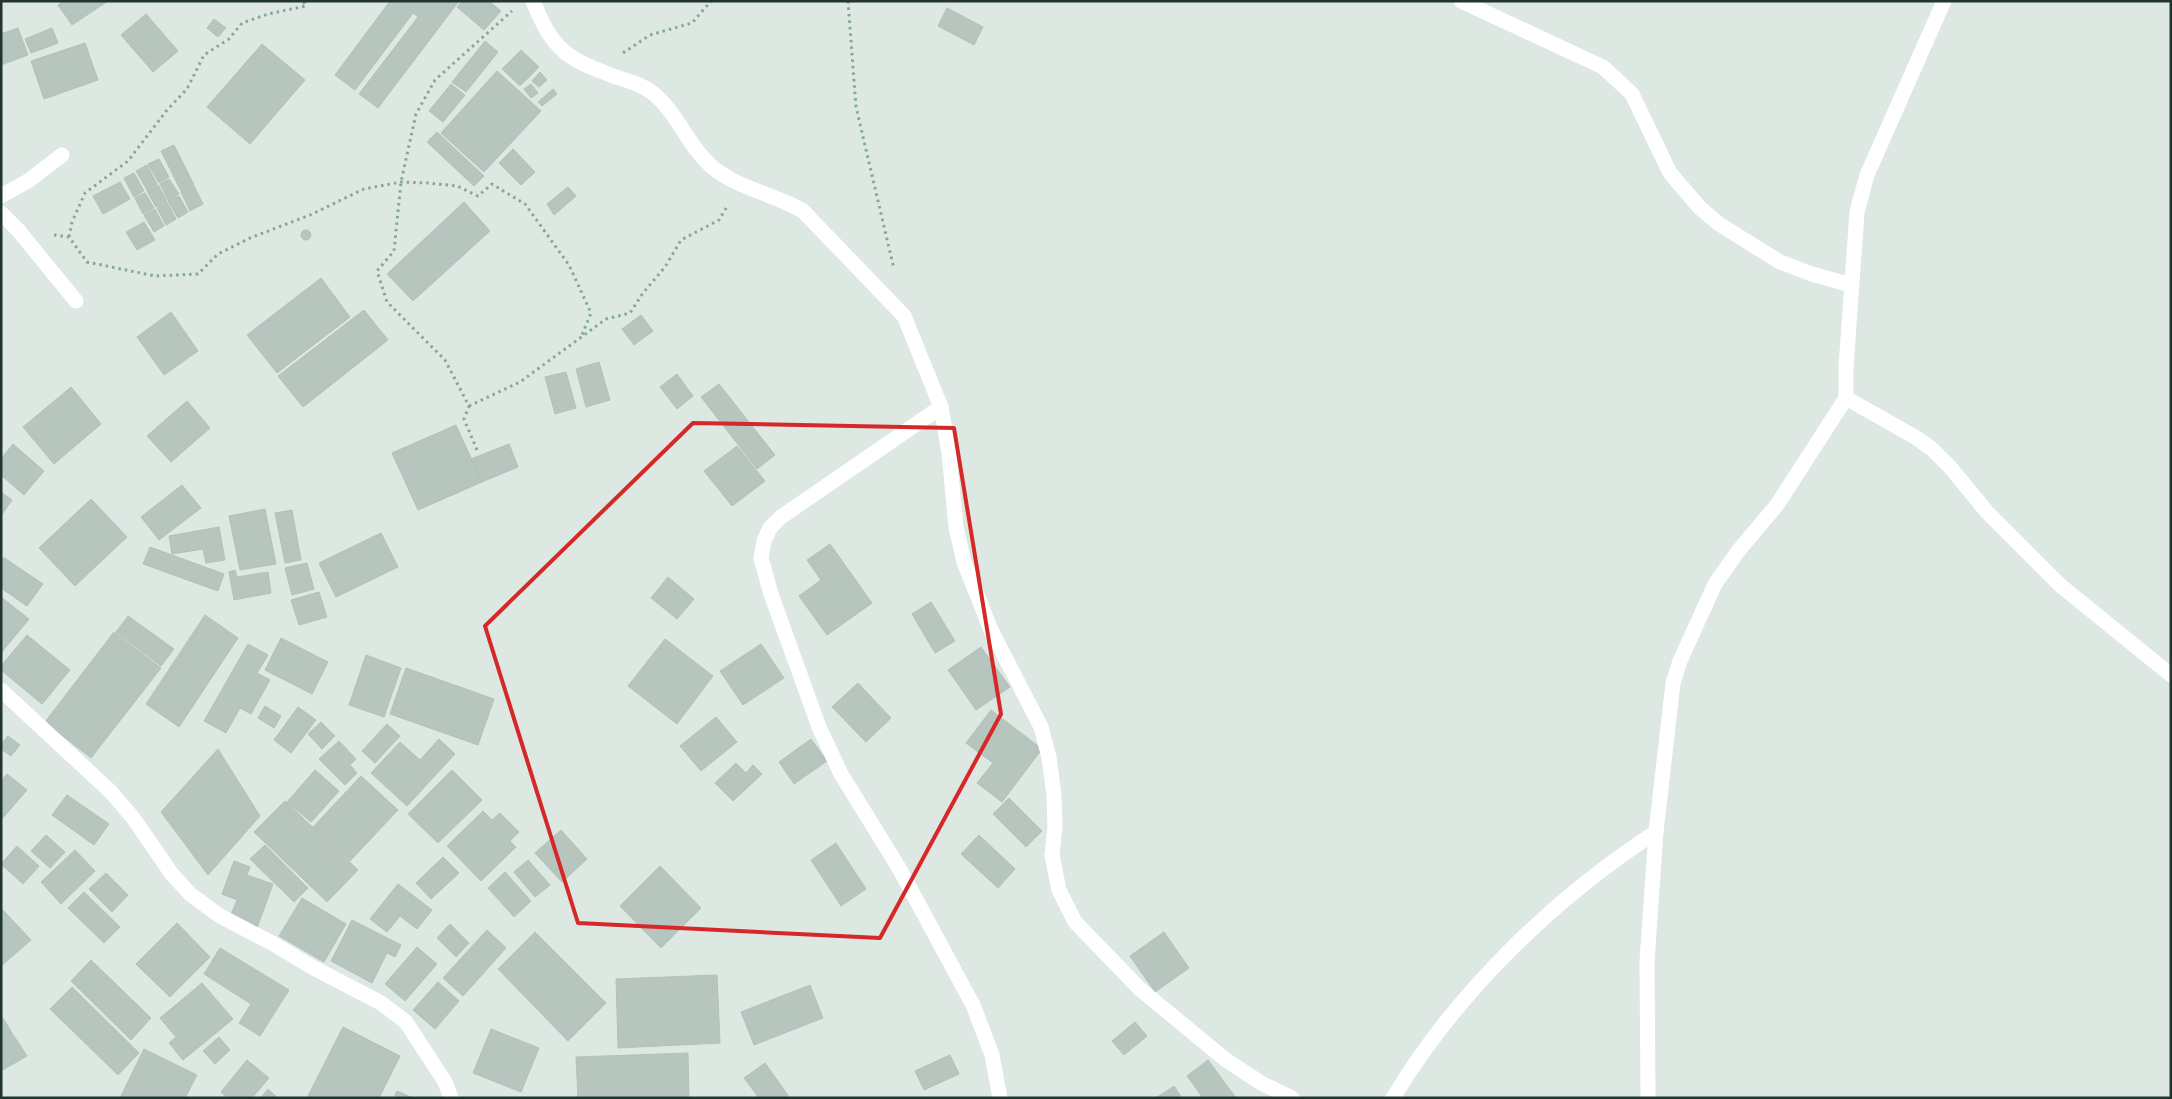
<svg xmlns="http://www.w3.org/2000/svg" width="2172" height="1099" viewBox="0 0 2172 1099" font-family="Montserrat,sans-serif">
	<rect width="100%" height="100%" fill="#dee8e2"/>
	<!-- building -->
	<g fill="#b6c5be" stroke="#b1c1b9">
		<path d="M64,1H108L72,25L58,5Z"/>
		<path d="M390,1H459L378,108L359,94L418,17L413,13L355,90L335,75Z"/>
		<path d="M462,1H489L501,11L484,30L457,7Z"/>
		<path d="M947,8L983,27L974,45L938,26Z"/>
		<path d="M146,14L178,51L153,72L121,35Z"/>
		<path d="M214,19L226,28L218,37L207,28Z"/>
		<path d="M18,28L28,55L1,65V34Z"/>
		<path d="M52,28L58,43L31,53L25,39Z"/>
		<path d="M485,41L498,52L466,92L452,82Z"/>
		<path d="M85,43L98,80L44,99L31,61Z"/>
		<path d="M262,44L305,80L250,144L207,107Z"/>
		<path d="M521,50L539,67L520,86L502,69Z"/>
		<path d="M497,71L541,111L484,172L441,133Z"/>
		<path d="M540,72L547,80L539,87L532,81Z"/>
		<path d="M451,84L465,95L443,122L429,111Z"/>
		<path d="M531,84L538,93L531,98L524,89Z"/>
		<path d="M553,89L557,94L542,106L538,102Z"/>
		<path d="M437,132L484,176L474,186L427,142Z"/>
		<path d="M174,145L194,185L181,191L161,151Z"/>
		<path d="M513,149L535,172L521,185L499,163Z"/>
		<path d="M159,159L169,177L159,183L148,164Z"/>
		<path d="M147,165L157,184L147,190L136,171Z"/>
		<path d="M134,173L144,191L134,197L124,178Z"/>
		<path d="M169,179L179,194L168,200L160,184Z"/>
		<path d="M120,182L130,199L103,214L93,196Z"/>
		<path d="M158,185L167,201L156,207L147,191Z"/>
		<path d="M194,186L203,204L190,211L181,192Z"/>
		<path d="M568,187L576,196L554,215L547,204Z"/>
		<path d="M145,193L154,208L143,214L135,198Z"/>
		<path d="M179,196L188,212L178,218L168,201Z"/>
		<path d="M167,202L176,219L166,225L157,208Z"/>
		<path d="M464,202L490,231L413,301L387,274Z"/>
		<path d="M155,209L164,226L154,232L144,215Z"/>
		<path d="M144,222L155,240L137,250L126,232Z"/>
		<circle cx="306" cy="235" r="5"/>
		<path d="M321,278L350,317L277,373L247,335Z"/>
		<path d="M364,310L388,340L303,407L278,376Z"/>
		<path d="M171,312L198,351L164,375L137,337Z"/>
		<path d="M641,315L653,331L634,345L622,329Z"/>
		<path d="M599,362L610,400L586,407L576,369Z"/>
		<path d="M566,372L576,408L555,414L545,377Z"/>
		<path d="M677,374L693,396L677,409L660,387Z"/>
		<path d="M719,384L775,455L757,469L701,397Z"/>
		<path d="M71,387L101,424L54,464L23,427Z"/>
		<path d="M187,401L210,428L171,462L147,436Z"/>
		<path d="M456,425L482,482L418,510L392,453Z"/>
		<path d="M13,444L44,471L24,495L1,475V459Z"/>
		<path d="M509,444L518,467L482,482L471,459Z"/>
		<path d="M737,446L765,481L732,506L704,471Z"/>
		<path d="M182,485L201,508L159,540L141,517Z"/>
		<path d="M1,492L12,500L1,516Z"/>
		<path d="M91,499L127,537L75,586L39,548Z"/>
		<path d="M265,509L276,564L240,570L229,516Z"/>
		<path d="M292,510L301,560L285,563L275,513Z"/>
		<path d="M219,527L225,560L206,563L203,549L172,554L169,536Z"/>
		<path d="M381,533L398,567L336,597L319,563Z"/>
		<path d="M830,544L872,603L827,635L799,596L821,580L807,560Z"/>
		<path d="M150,547L224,574L218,591L143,564Z"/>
		<path d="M3,557L43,584L27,606L1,588Z"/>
		<path d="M307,563L314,589L292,595L285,568Z"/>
		<path d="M235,570L237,577L268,572L271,593L234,600L229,572Z"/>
		<path d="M668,577L694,599L677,619L651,598Z"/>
		<path d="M319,592L327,617L299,625L291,600Z"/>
		<path d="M1,597L29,619L1,653Z"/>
		<path d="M931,602L955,641L935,653L912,614Z"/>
		<path d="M205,615L238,638L179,727L146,704Z"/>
		<path d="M128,616L174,649L161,666L116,632Z"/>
		<path d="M114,632L161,668L91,758L45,722Z"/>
		<path d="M27,635L70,670L42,704L1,670V666Z"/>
		<path d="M281,638L328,662L312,694L265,670Z"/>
		<path d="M665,639L713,676L677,724L628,686Z"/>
		<path d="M248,644L268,655L257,673L270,680L251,714L240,708L226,733L204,721Z"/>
		<path d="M761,644L784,678L743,705L720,671Z"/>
		<path d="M981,647L1010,687L976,710L948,670Z"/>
		<path d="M366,655L401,668L384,717L349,705Z"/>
		<path d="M406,668L494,699L478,745L390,714Z"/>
		<path d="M858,683L891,718L866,742L832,707Z"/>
		<path d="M265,706L281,716L274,728L258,718Z"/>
		<path d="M298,707L316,720L291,753L274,740Z"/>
		<path d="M991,710L1042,749L1002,802L977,783L993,763L966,743Z"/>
		<path d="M716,717L737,742L701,771L680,746Z"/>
		<path d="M321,722L335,736L322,749L308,734Z"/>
		<path d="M387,724L400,736L375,763L362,751Z"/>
		<path d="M8,736L20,745L11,756L1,749V744Z"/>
		<path d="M439,739L455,754L407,806L371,773L400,742L420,760Z"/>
		<path d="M811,739L827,761L794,784L779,762Z"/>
		<path d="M339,741L356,759L350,765L357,773L345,785L319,759Z"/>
		<path d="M218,749L260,816L208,875L161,812Z"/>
		<path d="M736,763L746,773L753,765L762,774L733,801L715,783Z"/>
		<path d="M315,770L339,791L311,822L287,802Z"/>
		<path d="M452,770L482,800L438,843L408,814Z"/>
		<path d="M7,774L27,790L1,820V781Z"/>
		<path d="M361,776L398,810L350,861L313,827Z"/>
		<path d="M67,795L109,824L94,845L52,815Z"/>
		<path d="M1009,798L1042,831L1026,847L993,814Z"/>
		<path d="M285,801L358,870L327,902L254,832Z"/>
		<path d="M483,811L492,820L500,813L519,832L510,841L516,847L481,881L447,846Z"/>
		<path d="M561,830L587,859L562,882L535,853Z"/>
		<path d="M46,835L65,852L50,868L31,851Z"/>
		<path d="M979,835L1015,869L998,888L961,854Z"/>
		<path d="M836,843L866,889L841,906L811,860Z"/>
		<path d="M265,845L308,888L294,902L250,859Z"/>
		<path d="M17,846L39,866L23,884L1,864Z"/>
		<path d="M75,850L95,871L61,904L41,882Z"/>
		<path d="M443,857L459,873L431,899L416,883Z"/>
		<path d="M528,860L550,885L535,897L514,872Z"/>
		<path d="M234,861L250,867L247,875L273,884L257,928L230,917L237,900L222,894Z"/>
		<path d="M660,866L701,908L661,948L620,906Z"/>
		<path d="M505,872L531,901L514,917L488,888Z"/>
		<path d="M106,873L128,895L112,912L89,889Z"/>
		<path d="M398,884L432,910L417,929L400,916L387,932L370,919Z"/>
		<path d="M84,892L120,927L104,943L68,908Z"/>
		<path d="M302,898L346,924L324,962L279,936Z"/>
		<path d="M1,908L31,940L1,966Z"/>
		<path d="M352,920L401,945L395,957L387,953L372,983L331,961Z"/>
		<path d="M177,923L210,957L170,997L136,964Z"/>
		<path d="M450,924L469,943L456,957L437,938Z"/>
		<path d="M487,930L506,948L463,996L443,978Z"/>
		<path d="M535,932L606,1003L568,1041L498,969Z"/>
		<path d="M1164,932L1189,968L1155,992L1130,956Z"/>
		<path d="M417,947L437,964L405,1001L385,984Z"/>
		<path d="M220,948L289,990L260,1036L239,1023L251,1004L204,974Z"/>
		<path d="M91,960L151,1018L131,1040L71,981Z"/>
		<path d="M717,975L720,1043L618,1048L616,979Z"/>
		<path d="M438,982L459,1001L435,1029L413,1010Z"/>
		<path d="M202,983L233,1019L183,1060L169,1043L176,1037L160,1018Z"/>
		<path d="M810,985L823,1018L754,1045L741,1012Z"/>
		<path d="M72,987L139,1053L118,1075L50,1009Z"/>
		<path d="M1,1015L12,1033L1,1040Z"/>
		<path d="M1135,1022L1147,1036L1124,1055L1112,1041Z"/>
		<path d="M343,1027L400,1056L379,1098H307Z"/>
		<path d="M491,1029L539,1048L521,1092L473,1073Z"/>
		<path d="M12,1033L27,1056L1,1071V1040Z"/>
		<path d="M219,1037L230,1050L215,1064L203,1051Z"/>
		<path d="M144,1049L197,1075L185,1098H120Z"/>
		<path d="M688,1053L689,1098H578L576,1057Z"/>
		<path d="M950,1055L959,1074L924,1090L915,1071Z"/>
		<path d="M247,1060L269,1078L252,1098H228L221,1092Z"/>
		<path d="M1208,1060L1236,1098H1203L1187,1076Z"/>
		<path d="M765,1063L790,1098H759L744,1078Z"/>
		<path d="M1174,1086L1182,1098H1156Z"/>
		<path d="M268,1089L278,1098H261Z"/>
		<path d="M397,1091L413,1098H394Z"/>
	</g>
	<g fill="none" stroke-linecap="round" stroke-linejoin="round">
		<!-- path -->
		<g stroke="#81a999" stroke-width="3" stroke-dasharray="2.5 4" stroke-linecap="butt">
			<path d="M848,1L856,107L894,269"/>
			<path d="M623,53L650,35L692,23L711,1"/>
			<path d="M54,235L69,237L87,262L155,276L198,274L218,254L250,238L310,215L364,189L401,182L428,183L457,186L478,196L492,184L525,204L569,265L591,313L582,335"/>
			<path d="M69,237L72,222L85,193L128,161L167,110L187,89L204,55L229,39L242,23L268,14L306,6L303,1"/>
			<path d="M469,406L520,382L606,319L630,313L643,293L665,267L681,240L719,220L728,205"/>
			<path d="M477,450L464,419L469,406L445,360L387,302L377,271L394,251L401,182L416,114L435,80L512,11"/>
		</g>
		<!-- minor -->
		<g stroke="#fff" stroke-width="15">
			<path d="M533,1C553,51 567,59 616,77C629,81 643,85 654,94C678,114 688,146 711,166C736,188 774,194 803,211L904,316L941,407L949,453L956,527L964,562L991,630L1041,727L1049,757L1054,795L1055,826L1052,855L1059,890L1075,922L1141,990L1226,1060L1261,1083L1292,1098"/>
			<path d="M1461,1L1603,67L1632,94L1670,173L1700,208L1719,224L1780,262L1812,274L1851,285"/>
			<path d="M1,196L28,181L62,155"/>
			<path d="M1,213L18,230L76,301"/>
			<path d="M1846,398L1915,437L1932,449L1950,467L1987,512L2061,586L2171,675"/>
			<path d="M941,407L781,517L770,528L764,541L761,558L771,594L819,727L841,774L899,868L973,1005L992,1055L1000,1098"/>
			<path d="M1,690L111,792L134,819L171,873L190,894L220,916L272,943L312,967L381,1003L406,1022L445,1082L451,1098"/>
			<path d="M1393,1098C1456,993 1553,899 1656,832"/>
			<path d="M1648,1098L1647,961L1656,832L1673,683L1680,661L1715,584L1739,550L1777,505L1846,398V367L1857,212L1867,175L1944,1"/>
		</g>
	</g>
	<!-- marked area -->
	<path fill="none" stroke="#d62828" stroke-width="4" stroke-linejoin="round" d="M693,423L954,428L1001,714L880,938L578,923L485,626Z"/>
	<!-- border -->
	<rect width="2172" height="1099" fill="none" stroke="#21362e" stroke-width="5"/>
</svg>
